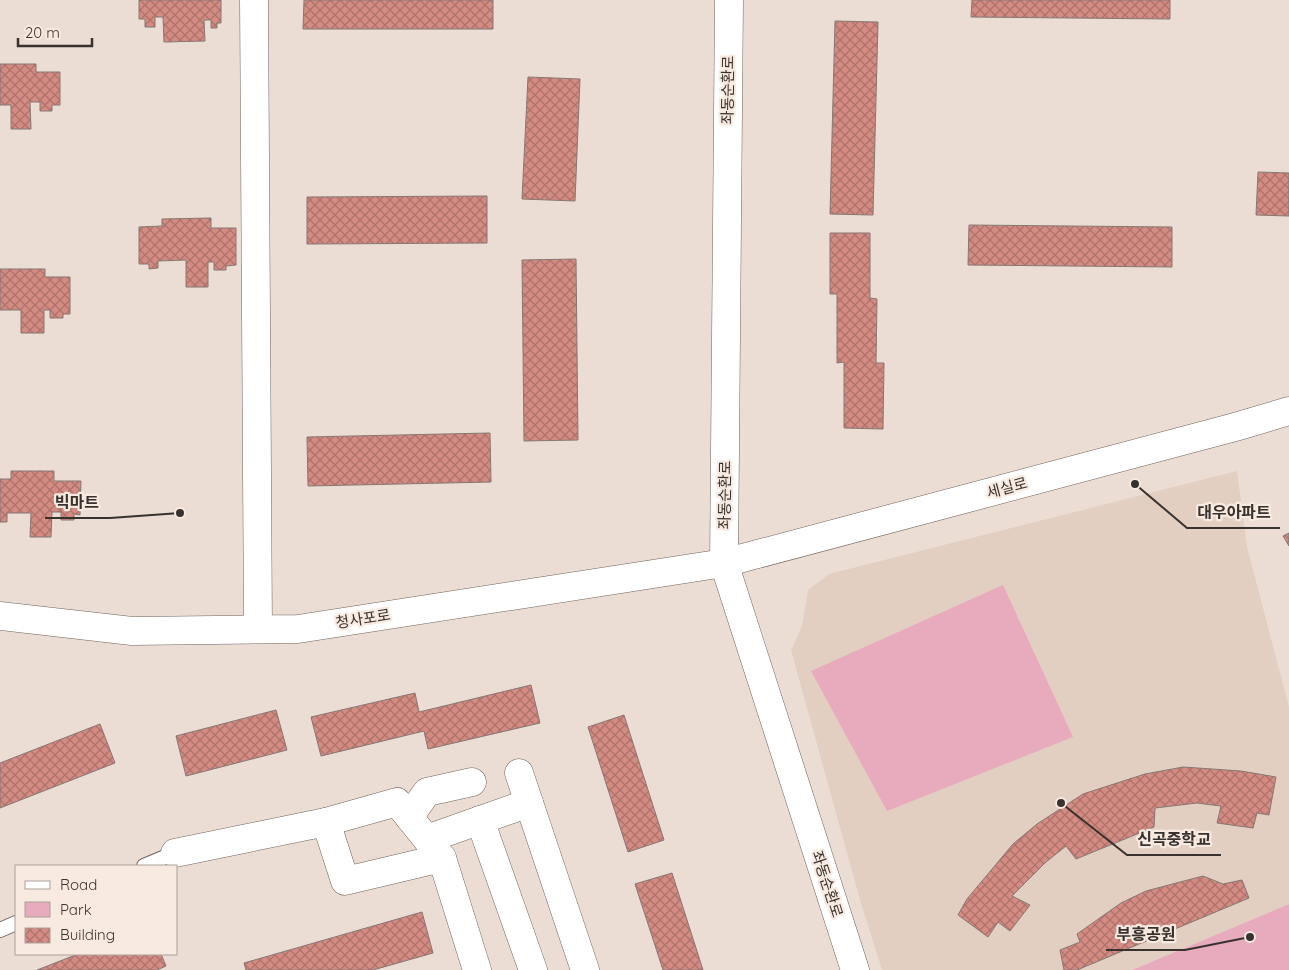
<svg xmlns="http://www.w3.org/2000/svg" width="1289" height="970" viewBox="0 0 1289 970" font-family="Quicksand,'Noto Sans KR',sans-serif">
	<defs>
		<pattern id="building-cross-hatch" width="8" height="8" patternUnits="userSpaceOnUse" patternTransform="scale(1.25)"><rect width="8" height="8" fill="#d48b82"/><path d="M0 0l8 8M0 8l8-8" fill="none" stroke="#ad726b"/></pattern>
	</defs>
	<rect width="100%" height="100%" fill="#ebddd3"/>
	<!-- built -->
	<path fill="#e3cfc1" d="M1237,471L1247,547L1289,707V904L1132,970H882L860,900L791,650L802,626L808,590L829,574Z"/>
	<!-- park -->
	<g fill="#e7abbd">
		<path d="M1003,585L1073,737L887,811L811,671Z"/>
		<path d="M1289,904V970H1132Z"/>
	</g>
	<!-- building -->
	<g fill="url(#building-cross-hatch)" stroke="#867774">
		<path d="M139,0H221V23H217V28H211V20H204L205,41L164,42L163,17H155V27H145V19H139Z"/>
		<path d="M304,0H493V29H303Z"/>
		<path d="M972,0H1170V19L971,17Z"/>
		<path d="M835,21L878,22L873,215L830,214Z"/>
		<path d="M0,64H36V72H60V105H52V111H40V102H30L31,129H11V105H0Z"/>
		<path d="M528,77L580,79L575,201L522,199Z"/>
		<path d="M1258,172L1289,173V216L1256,215Z"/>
		<path d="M487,196V243L307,244V197Z"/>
		<path d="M211,218V228H236V265L226,266V270H214V262H208V287H186V260L158,261V268L149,269V264H139V227L162,226V219Z"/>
		<path d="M969,225L1172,227V267L968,265Z"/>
		<path d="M830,233H870V298L877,299L876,363H884L883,429L844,428V362L837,363V294H830Z"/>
		<path d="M576,259L578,440L524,441L522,260Z"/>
		<path d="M0,269H45V277H70V314H63V318H50V310H44V333H21V310H0Z"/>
		<path d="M490,433L491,482L308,486L307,437Z"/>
		<path d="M11,471H54V481H81L80,515L74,514V520H61V512H52L51,537H30L31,513H7V522H0V479H11Z"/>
		<path d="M1289,533V546L1283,536Z"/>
		<path d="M531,685L540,723L428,749L424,731L321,756L311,717L415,693L419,712Z"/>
		<path d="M276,710L287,750L186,776L176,736Z"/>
		<path d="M624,715L664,840L628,852L588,727Z"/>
		<path d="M100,724L115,763L0,808V763Z"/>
		<path d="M1183,767L1241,771L1276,777L1269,815L1257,813L1253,828L1217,823L1221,806L1197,803L1155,808L1154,827L1076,859L1066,846L1046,862L1012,896L1030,905L1010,931L998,922L988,937L958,915L967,899L1013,844L1037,824L1083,794L1145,774Z"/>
		<path d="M672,873L703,970H663L635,884Z"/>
		<path d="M1203,876L1223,884L1242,880L1249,898L1077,970H1064L1060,950L1080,942L1077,934L1121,903L1146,891Z"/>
		<path d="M422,912L433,953L373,970H246L244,963Z"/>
		<path d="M78,954H161L166,966L157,970H37Z"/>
	</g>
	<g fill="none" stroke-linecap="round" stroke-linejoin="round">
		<defs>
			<g id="lane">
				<path d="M144,866L175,853"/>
				<path d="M0,930L16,923"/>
			</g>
			<g id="street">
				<path d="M254,0L258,629"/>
				<path d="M519,773L585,970"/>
				<path d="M409,817L427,792L472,782"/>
				<path d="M480,820L533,970"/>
				<path d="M326,822L397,802L442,858"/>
				<path d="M427,839L529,803"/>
				<path d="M175,853L326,822L345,881L442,858L477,970"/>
			</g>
			<g id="secondary">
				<path d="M729,0L724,563L855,970"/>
				<path d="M0,616L132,631L298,629L724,563L1235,427L1289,411"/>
			</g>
		</defs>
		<!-- lane casing -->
		<use href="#lane" stroke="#70645c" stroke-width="16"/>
		<!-- street casing -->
		<use href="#street" stroke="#70645c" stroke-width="29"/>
		<!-- secondary casing -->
		<use href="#secondary" stroke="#70645c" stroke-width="29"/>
		<!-- lane -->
		<use href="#lane" stroke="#fff" stroke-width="14"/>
		<!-- street -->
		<use href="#street" stroke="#fff" stroke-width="28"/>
		<!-- secondary -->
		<use href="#secondary" stroke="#fff" stroke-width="28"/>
	</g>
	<g text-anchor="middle" stroke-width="4.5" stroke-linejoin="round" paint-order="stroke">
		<!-- street labels -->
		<g font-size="15" fill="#38322f" stroke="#f8eae0">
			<text transform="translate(728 90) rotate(-89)" y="5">좌동순환로</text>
			<text transform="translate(1007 488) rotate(-15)" y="5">세실로</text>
			<text transform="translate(725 495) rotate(-89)" y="5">좌동순환로</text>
			<text transform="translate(363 619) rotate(-9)" y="5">청사포로</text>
			<text transform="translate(827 884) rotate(72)" y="5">좌동순환로</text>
		</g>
	</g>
	<!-- callouts -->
	<path fill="none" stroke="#38322f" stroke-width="2" d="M180 513L110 518H45M1135 484L1187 528H1280M1061 803L1127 855H1221M1250 937L1185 950H1106"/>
	<g fill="#38322f" stroke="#f8eae0" stroke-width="2">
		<circle cx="180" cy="513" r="5"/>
		<circle cx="1135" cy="484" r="5"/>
		<circle cx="1061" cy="803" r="5"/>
		<circle cx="1250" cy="937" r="5"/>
	</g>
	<g font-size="16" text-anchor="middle" font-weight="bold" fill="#38322f" stroke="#f8eae0" stroke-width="4.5" stroke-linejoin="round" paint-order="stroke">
		<text x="77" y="508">빅마트</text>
		<text x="1234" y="518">대우아파트</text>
		<text x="1174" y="845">신곡중학교</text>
		<text x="1146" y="940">부흥공원</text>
	</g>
	<!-- legend -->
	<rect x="15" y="865" width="162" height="90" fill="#f8eae0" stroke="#aba099"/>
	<rect x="25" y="881" width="25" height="8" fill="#ffffff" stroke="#aba099"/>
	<text x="60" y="890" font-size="15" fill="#38322f">Road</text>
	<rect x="25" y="902" width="25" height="15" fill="#e7abbd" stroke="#aba099"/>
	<text x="60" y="915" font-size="15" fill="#38322f">Park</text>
	<rect x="25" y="928" width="25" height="15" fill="url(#building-cross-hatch)" stroke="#aba099"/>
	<text x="60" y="940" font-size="15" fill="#38322f">Building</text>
	<!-- scale -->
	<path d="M18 38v8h74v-8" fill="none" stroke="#38322f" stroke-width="2.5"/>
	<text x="25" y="38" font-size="15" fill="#38322f" stroke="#f8eae0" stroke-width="4" paint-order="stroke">20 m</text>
</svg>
